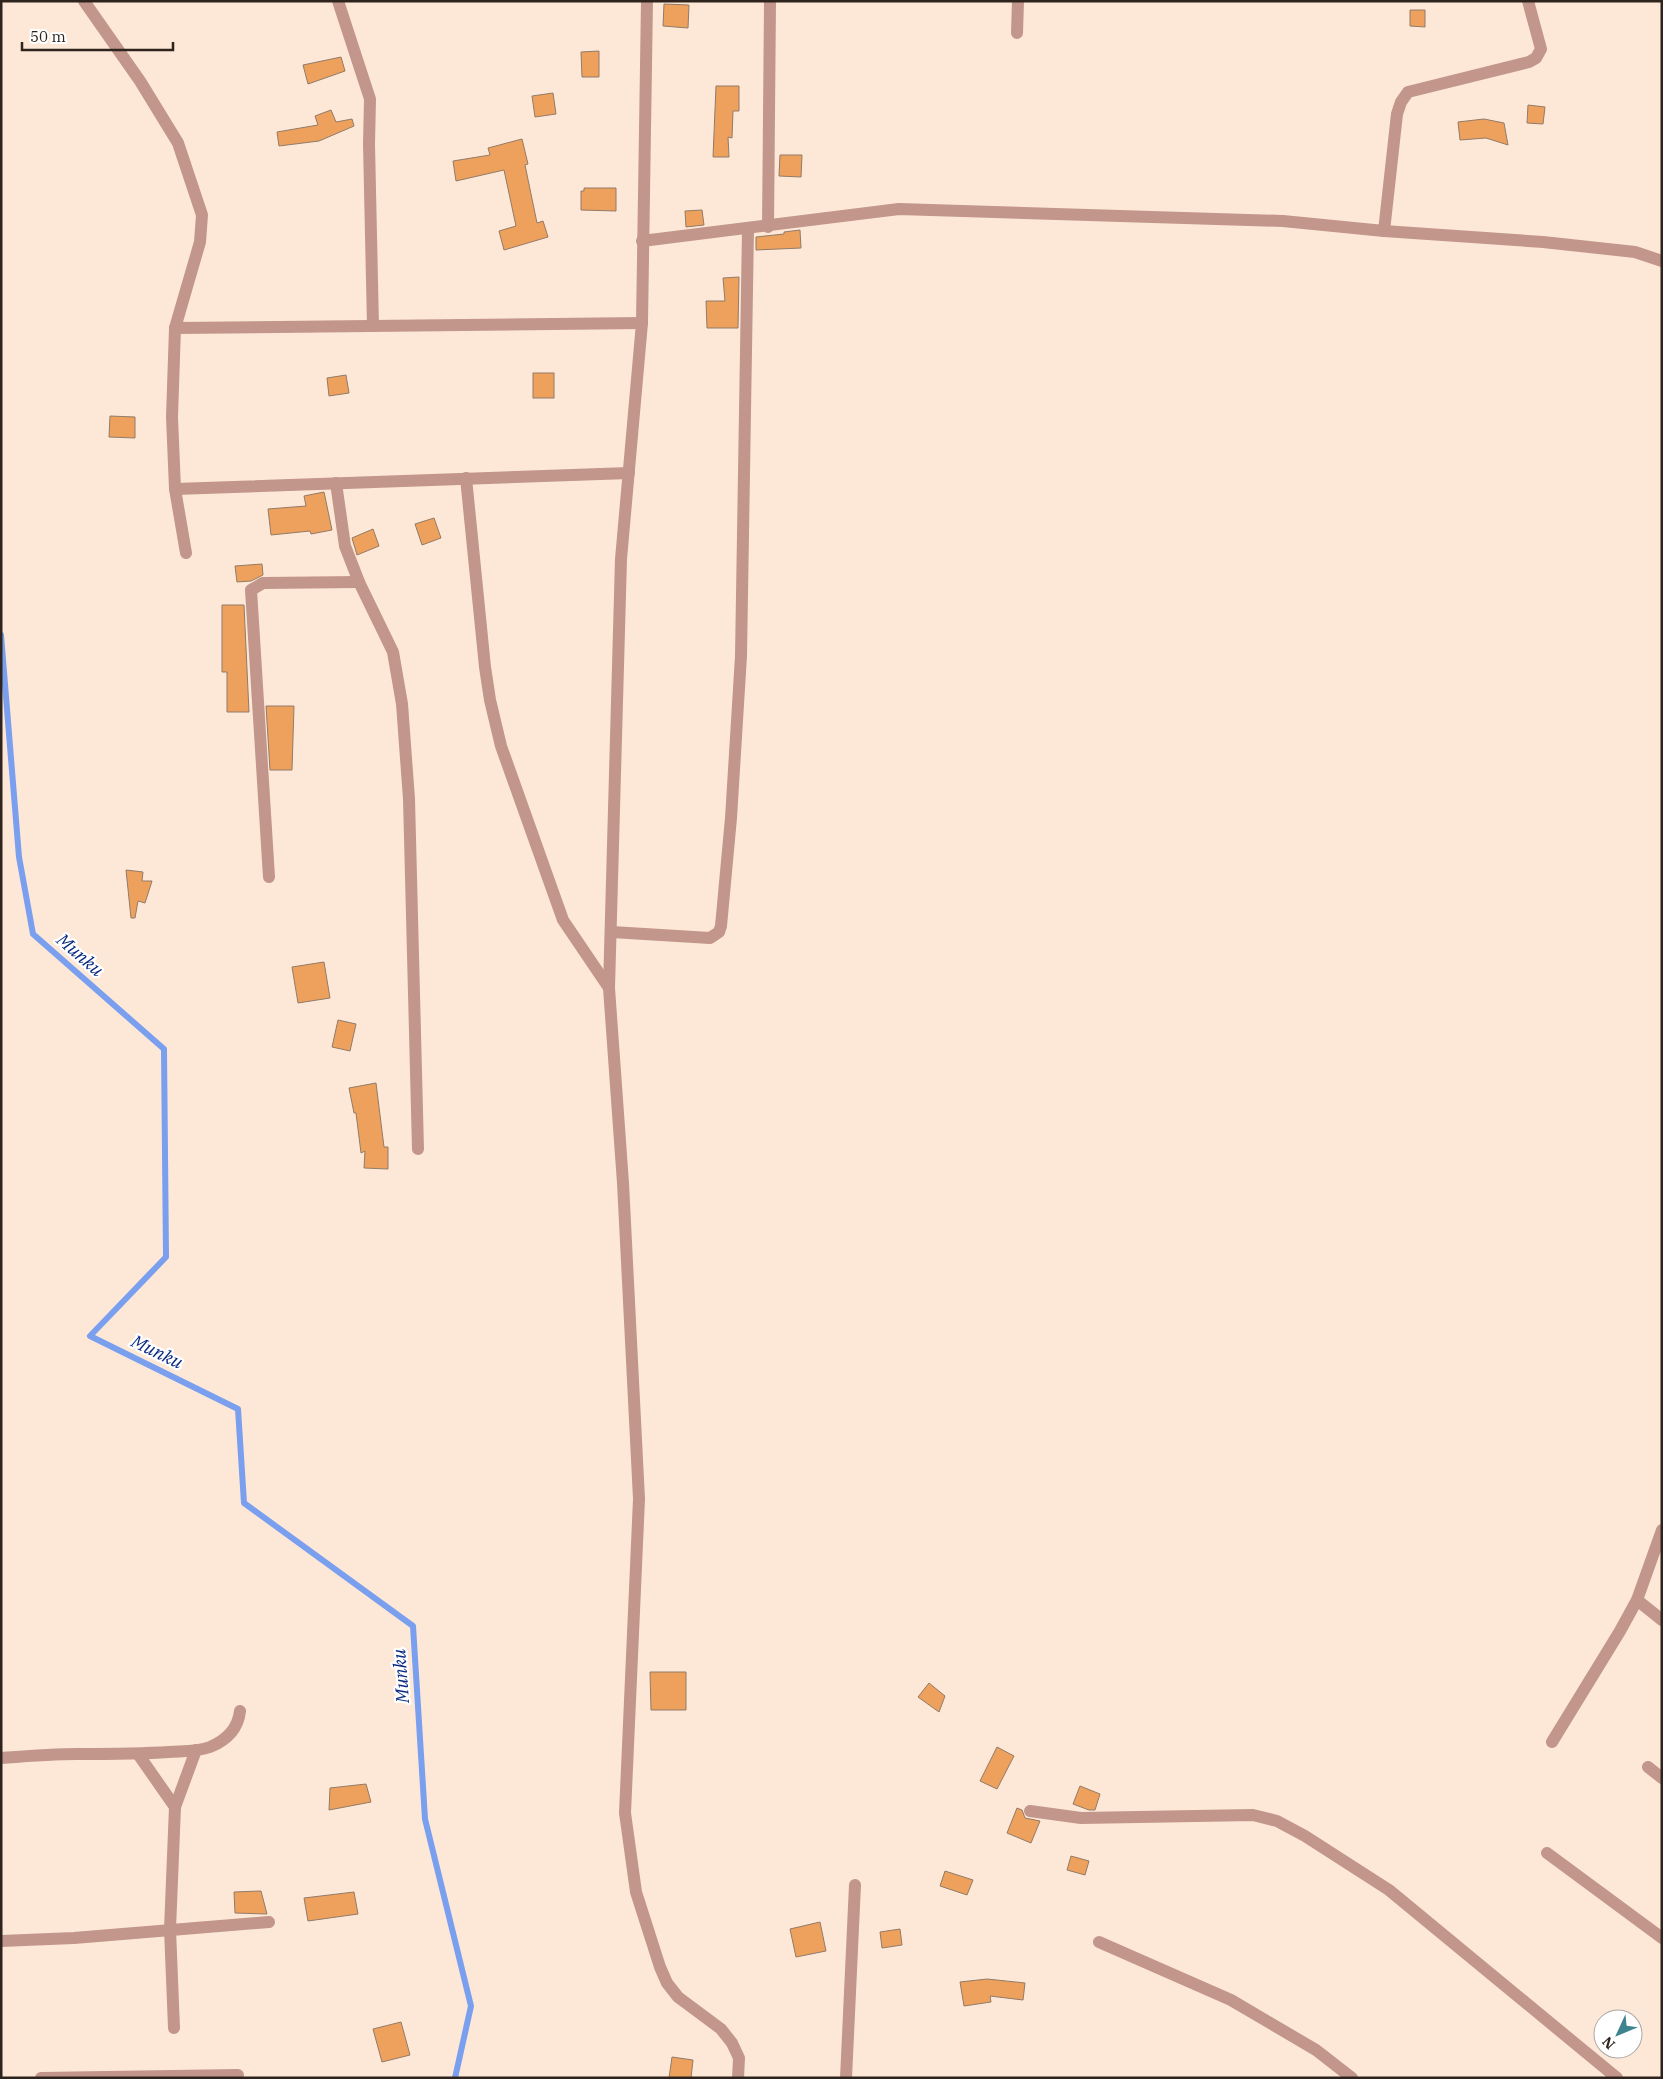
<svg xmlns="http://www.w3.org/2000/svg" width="1663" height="2079" viewBox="0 0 1663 2079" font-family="'IBM Plex Serif',serif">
	<rect width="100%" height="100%" fill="#fde8d8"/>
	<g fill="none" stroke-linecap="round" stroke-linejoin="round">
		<!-- stream -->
		<path stroke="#799fee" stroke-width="6" d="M1,635L19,857L33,934L164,1049L166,1257L90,1336L238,1409L244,1503L413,1626L425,1819L471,2006L455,2078"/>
	</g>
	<!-- building -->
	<g fill="#eda15d" stroke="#927b68">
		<path d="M664,4L689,5L688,28L663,26Z"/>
		<path d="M1410,10H1425V27L1410,26Z"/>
		<path d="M599,51V77H582L581,52Z"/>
		<path d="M341,57L345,71L308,84L303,65Z"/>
		<path d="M716,86H739V111H733L732,138L728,137L729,157H713Z"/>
		<path d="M553,93L556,114L535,117L532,96Z"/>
		<path d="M1528,105L1545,107L1543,124L1527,123Z"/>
		<path d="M331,110L336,122L352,119L354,126L319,141L279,146L277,132L318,125L315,116Z"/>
		<path d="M1484,119L1504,123L1508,145L1486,138L1460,140L1458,122Z"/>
		<path d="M522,139L528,164L525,165L537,223L543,221L548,237L504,250L499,231L516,226L504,170L456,181L453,161L490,155L488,148Z"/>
		<path d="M780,155H802L801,177L779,176Z"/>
		<path d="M584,188H616V211L581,210V191H584Z"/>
		<path d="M702,210L704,225L686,227L685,211Z"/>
		<path d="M800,230L801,248L756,250V237L784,234V232Z"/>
		<path d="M739,277L738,328H707L706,301H725L723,278Z"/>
		<rect x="533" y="373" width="21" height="25"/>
		<path d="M346,375L349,393L329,396L327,378Z"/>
		<path d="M110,416L135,417V438L109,437Z"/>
		<path d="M324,492L332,530L311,534L310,531L271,535L268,509L306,506L304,496Z"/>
		<path d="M434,518L441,538L422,545L415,524Z"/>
		<path d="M373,529L379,546L357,555L352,538Z"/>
		<path d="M262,564L263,575L251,581L237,582L235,566Z"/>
		<path d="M222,605H244L249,712H227V672H222Z"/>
		<path d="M266,706H294L292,770H270Z"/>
		<path d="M126,870L143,872L142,881H152L145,903L138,901L135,918H131Z"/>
		<path d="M324,962L330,998L298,1003L292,967Z"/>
		<path d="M338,1020L356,1024L350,1051L332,1047Z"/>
		<path d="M376,1083L384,1147H388V1169L364,1168L365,1151L361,1153L356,1113H354L349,1088Z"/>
		<path d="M650,1672H686V1710H651Z"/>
		<path d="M929,1683L945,1696L939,1712L918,1697Z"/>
		<path d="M997,1747L1014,1756L997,1789L980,1781Z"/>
		<path d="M366,1784L371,1802L329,1810L330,1788Z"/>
		<path d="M1080,1786L1100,1794L1095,1810H1089L1073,1804Z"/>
		<path d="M1017,1808L1022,1810L1025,1818L1040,1821L1031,1843L1007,1833Z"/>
		<path d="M1071,1856L1089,1861L1085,1875L1067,1870Z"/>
		<path d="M945,1871L973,1880L967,1895L940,1886Z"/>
		<path d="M261,1891L267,1914L235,1913L234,1892Z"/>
		<path d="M354,1892L358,1914L308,1921L304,1898Z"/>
		<path d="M820,1922L826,1951L796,1957L790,1929Z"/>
		<path d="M900,1929L902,1945L882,1948L880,1932Z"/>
		<path d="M987,1979L1025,1983L1023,2000L990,1996L991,2002L964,2006L960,1982Z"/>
		<path d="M401,2022L410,2055L382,2062L373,2029Z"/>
		<path d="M672,2057L693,2060L691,2078H669Z"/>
	</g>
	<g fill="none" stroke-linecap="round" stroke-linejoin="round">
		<!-- street -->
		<g stroke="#c2968b" stroke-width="12">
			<path d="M84,1L140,81L178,143L202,215L200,242L175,328L172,417L175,489L186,553"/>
			<path d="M338,1L370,99L369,144L373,326"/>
			<path d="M647,1L642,323L621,559L609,988L623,1183L639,1499L625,1813L636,1892L660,1967L667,1983L678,1997L721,2029L732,2043L739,2058L738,2078"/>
			<path d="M1017,33L1018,1"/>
			<path d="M768,227L770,1"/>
			<path d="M1384,231L1397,114L1401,102L1408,92L1529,62L1536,58L1541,49L1528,1"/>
			<path d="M642,241L899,209L1283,221L1384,231L1543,242L1635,252L1662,261"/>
			<path d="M175,328L642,323"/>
			<path d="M466,478L485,667L490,700L501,746L563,920L609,988"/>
			<path d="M336,483L345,546L359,582L393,652L402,704L409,799L418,1149"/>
			<path d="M175,489L629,473"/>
			<path d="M269,877L251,590L263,583L359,582"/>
			<path d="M612,932L710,938L719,932L721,926L731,818L741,656L748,229"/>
			<path d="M1637,1600L1662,1620"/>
			<path d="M1552,1742L1620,1631L1637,1600L1662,1530"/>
			<path d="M138,1754L175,1807L170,1929L174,2028"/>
			<path d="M1,1758C27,1756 52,1754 77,1754C108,1754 138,1754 169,1752C182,1751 197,1752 210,1747C227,1740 238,1729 240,1711"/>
			<path d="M1648,1767L1662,1778"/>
			<path d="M175,1807L196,1750"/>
			<path d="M1030,1811L1081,1818L1253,1815L1277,1821L1305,1836L1389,1890L1617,2078"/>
			<path d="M1547,1853L1662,1938"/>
			<path d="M1,1941L74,1938L269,1922"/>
			<path d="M1099,1942L1231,2000L1316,2050L1352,2078"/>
			<path d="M41,2078L238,2075"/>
			<path d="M846,2078L855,1885"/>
		</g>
	</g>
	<g text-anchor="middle" stroke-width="4.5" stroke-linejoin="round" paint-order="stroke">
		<!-- water labels -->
		<g font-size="18" font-style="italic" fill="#072881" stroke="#fff">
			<text transform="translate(80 955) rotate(41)" y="6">Munku</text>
			<text transform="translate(157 1352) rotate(26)" y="6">Munku</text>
			<text transform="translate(401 1676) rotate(-94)" y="6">Munku</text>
		</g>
	</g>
	<!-- border -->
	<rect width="1663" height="2079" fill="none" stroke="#2e241d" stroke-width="5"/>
	<!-- north arrow -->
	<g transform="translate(1618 2034) rotate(226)"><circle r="24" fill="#ffffff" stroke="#aba7a5"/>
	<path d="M0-4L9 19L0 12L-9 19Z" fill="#3d848f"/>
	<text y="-8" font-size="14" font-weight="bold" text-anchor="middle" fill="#2e241d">N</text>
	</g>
	<!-- scale -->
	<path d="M22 42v8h151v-8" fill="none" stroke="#2e241d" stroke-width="2.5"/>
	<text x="30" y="42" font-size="15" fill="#2e241d" stroke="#ffffff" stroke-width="4" paint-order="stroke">50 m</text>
</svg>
